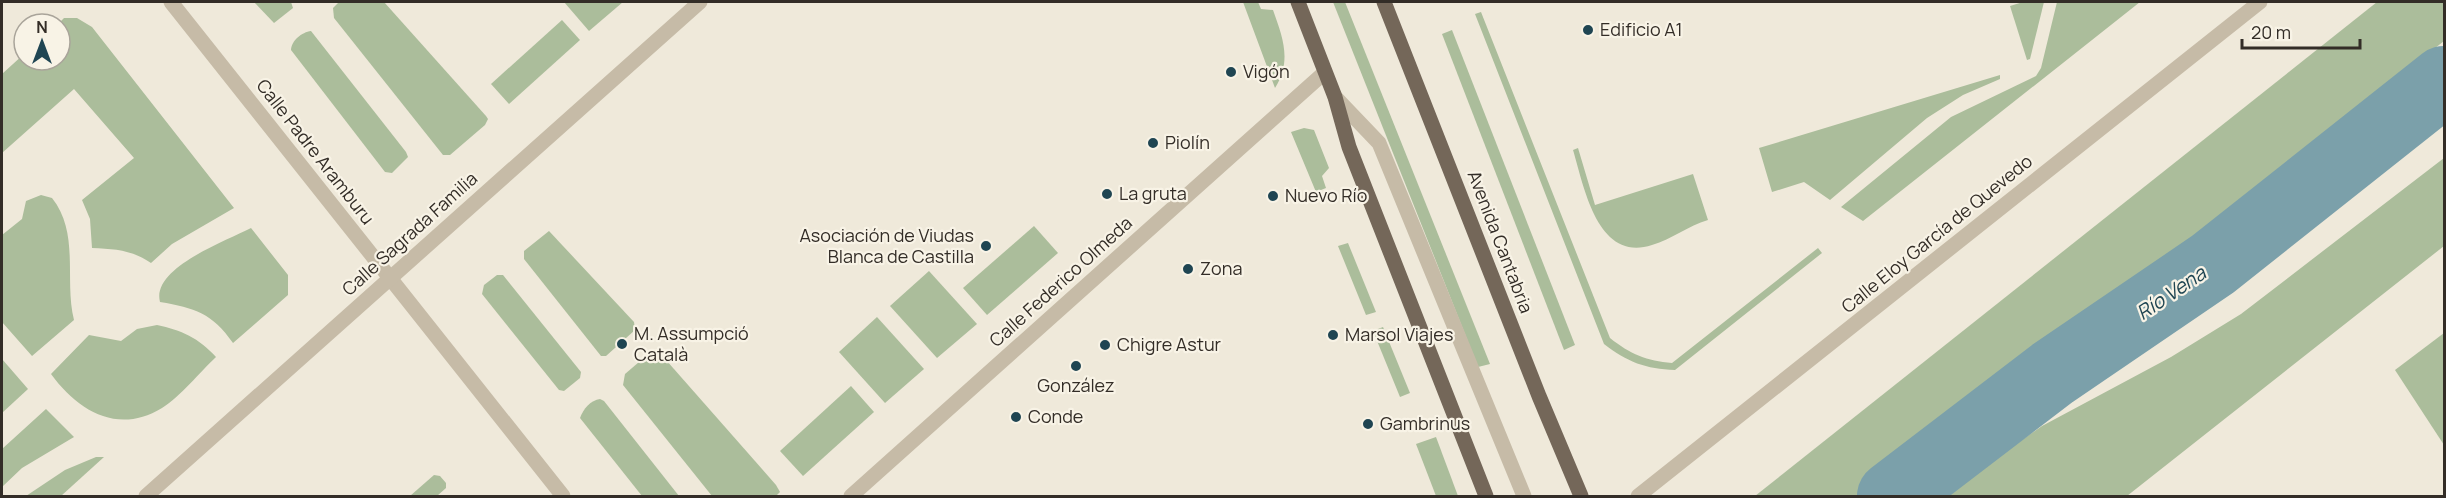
<svg xmlns="http://www.w3.org/2000/svg" width="2446" height="498" viewBox="0 0 2446 498" font-family="Manrope,sans-serif">
	<rect width="100%" height="100%" fill="#efe9da"/>
	<!-- green -->
	<g fill="#abbd9b">
		<path d="M254,2H291L293,8L274,23Z"/>
		<path d="M339,2H384L486,116L488,119L485,125L450,155H443L334,18L333,8Z"/>
		<path d="M564,2H623L589,31Z"/>
		<path d="M1243,2H1258L1261,9L1273,10C1283,38 1292,61 1275,88Z"/>
		<path d="M1333,2H1345L1490,364L1478,367Z"/>
		<path d="M2023,2H2044L2030,59L2027,60L2010,6Z"/>
		<path d="M2057,2H2140L1863,221L1841,207L1951,117L2036,76L2041,68Z"/>
		<path d="M2377,2H2444V41L1871,496H1755Z"/>
		<path d="M1481,12L1610,338C1630,354 1647,361 1672,363L1818,248L1822,253L1675,370C1646,369 1627,362 1604,344L1475,14Z"/>
		<path d="M64,18H77L92,27L234,208L172,244L151,263C132,250 115,249 92,248L90,219L82,200L134,158L74,89L2,153V74L24,54V60H60V24H58Z"/>
		<path d="M562,20L580,40L509,104L491,84Z"/>
		<path d="M1452,30L1575,345L1564,350L1442,34Z"/>
		<path d="M311,31L406,152L408,157L392,173L385,172L291,50C291,41 302,32 311,31Z"/>
		<path d="M2000,75V79L1963,95L1927,118L1830,200L1804,182L1772,192L1759,148Z"/>
		<path d="M1304,128L1314,130L1329,168L1322,176L1326,188L1316,192L1291,132Z"/>
		<path d="M1578,148L1595,205L1693,174L1708,220C1688,226 1672,239 1652,245C1597,263 1584,186 1573,150Z"/>
		<path d="M2444,158V246L2127,496H1946L1979,470L2042,426L2171,357L2241,314Z"/>
		<path d="M41,195L52,198C80,233 64,280 74,320L32,356L2,322V235L22,219L26,201Z"/>
		<path d="M1034,226L1058,253L987,315L963,288Z"/>
		<path d="M251,228L288,275V295L233,343C212,313 195,308 160,302C151,268 226,241 251,228Z"/>
		<path d="M549,231L634,322L635,330L606,356H601L524,259V251Z"/>
		<path d="M1348,243L1376,312L1366,315L1338,246Z"/>
		<path d="M929,271L977,324L937,358L890,306Z"/>
		<path d="M497,275H503L581,372L580,378L564,391L559,390L482,294L484,285Z"/>
		<path d="M877,317L924,369L885,403L839,352Z"/>
		<path d="M157,325C181,330 199,338 216,357C200,372 180,397 162,408C118,435 78,411 51,374L89,335L121,341L137,329Z"/>
		<path d="M1383,327L1410,393L1400,397L1373,331Z"/>
		<path d="M2444,333V445L2395,370Z"/>
		<path d="M653,350L659,352L776,485L780,492L776,496H712L623,385L625,374Z"/>
		<path d="M2,359L28,389L2,413Z"/>
		<path d="M851,386L874,412L803,476L780,451Z"/>
		<path d="M600,399L604,401L679,496H642L580,418C583,409 591,400 600,399Z"/>
		<path d="M46,409L74,437L22,468L2,487V449Z"/>
		<path d="M1436,437L1458,496H1436L1416,444Z"/>
		<path d="M96,457H104L61,496H26L65,470Z"/>
		<path d="M434,475L440,476L446,483V488L437,496H410Z"/>
	</g>
	<g fill="none" stroke-linecap="round" stroke-linejoin="round">
		<!-- river -->
		<path stroke="#7ba0aa" stroke-width="70" d="M1892,496L2053,373L2213,264L2444,81"/>
		<!-- minor -->
		<g stroke="#c6bba7" stroke-width="15">
			<path d="M171,2L563,496"/>
			<path d="M1335,97L1379,143L1524,496"/>
			<path d="M146,496L700,2"/>
			<path d="M851,496L1324,73"/>
			<path d="M1638,496L2260,2"/>
		</g>
		<!-- major -->
		<g stroke="#746759" stroke-width="15">
			<path d="M1298,2L1335,97L1349,147L1486,496"/>
			<path d="M1384,2L1539,396L1581,496"/>
		</g>
	</g>
	<!-- markers -->
	<g fill="#1f4552" stroke="#f8f3e6" stroke-width="2">
		<circle cx="1588" cy="30" r="6"/>
		<circle cx="1231" cy="72" r="6"/>
		<circle cx="1153" cy="143" r="6"/>
		<circle cx="1107" cy="194" r="6"/>
		<circle cx="1273" cy="196" r="6"/>
		<circle cx="986" cy="246" r="6"/>
		<circle cx="1188" cy="269" r="6"/>
		<circle cx="1333" cy="335" r="6"/>
		<circle cx="622" cy="344" r="6"/>
		<circle cx="1105" cy="345" r="6"/>
		<circle cx="1076" cy="366" r="6"/>
		<circle cx="1016" cy="417" r="6"/>
		<circle cx="1368" cy="424" r="6"/>
	</g>
	<g text-anchor="middle" stroke-width="4.5" stroke-linejoin="round" paint-order="stroke">
		<!-- poi labels -->
		<g font-size="18" fill="#332d27" stroke="#f8f3e6" text-anchor="start">
			<text x="1600" y="36">Edificio A1</text>
			<text x="1243" y="78">Vigón</text>
			<text x="1165" y="149">Piolín</text>
			<text x="1119" y="200">La gruta</text>
			<text x="1285" y="202">Nuevo Río</text>
			<text x="974" y="242" text-anchor="end">Asociación de Viudas<tspan x="974" dy="21">Blanca de Castilla</tspan></text>
			<text x="1200" y="275">Zona</text>
			<text x="634" y="340">M. Assumpció<tspan x="634" dy="21">Català</tspan></text>
			<text x="1345" y="341">Marsol Viajes</text>
			<text x="1117" y="351">Chigre Astur</text>
			<text x="1076" y="392" text-anchor="middle">González</text>
			<text x="1028" y="423">Conde</text>
			<text x="1380" y="430">Gambrinus</text>
		</g>
		<!-- street labels -->
		<g font-size="18" fill="#332d27" stroke="#f8f3e6">
			<text transform="translate(315 152) rotate(52)" y="6">Calle Padre Aramburu</text>
			<text transform="translate(410 234) rotate(-42)" y="6">Calle Sagrada Familia</text>
			<text transform="translate(1937 234) rotate(-39)" y="6">Calle Eloy García de Quevedo</text>
			<text transform="translate(1500 242) rotate(69)" y="6">Avenida Cantabria</text>
			<text transform="translate(1061 282) rotate(-42)" y="6">Calle Federico Olmeda</text>
		</g>
		<!-- water labels -->
		<g font-size="20" font-style="italic" fill="#1f4552" stroke="#f8f3e6">
			<text transform="translate(2171 293) rotate(-34)" y="7">Río Vena</text>
		</g>
	</g>
	<!-- border -->
	<rect width="2446" height="498" fill="none" stroke="#332d27" stroke-width="6"/>
	<!-- north arrow -->
	<g transform="translate(42 42)"><circle r="28" fill="#f8f3e6" stroke="#a9a49a" stroke-width="1.5"/>
	<path d="M0-4.5L10 22L0 15L-10 22Z" fill="#1f4552"/>
	<text y="-9" font-size="16" font-weight="bold" text-anchor="middle" fill="#332d27">N</text>
	</g>
	<!-- scale -->
	<path d="M2242 39v9h118v-9" fill="none" stroke="#332d27" stroke-width="3"/>
	<text x="2251" y="39" font-size="18" fill="#332d27" stroke="#f8f3e6" stroke-width="4.5" paint-order="stroke">20 m</text>
</svg>
